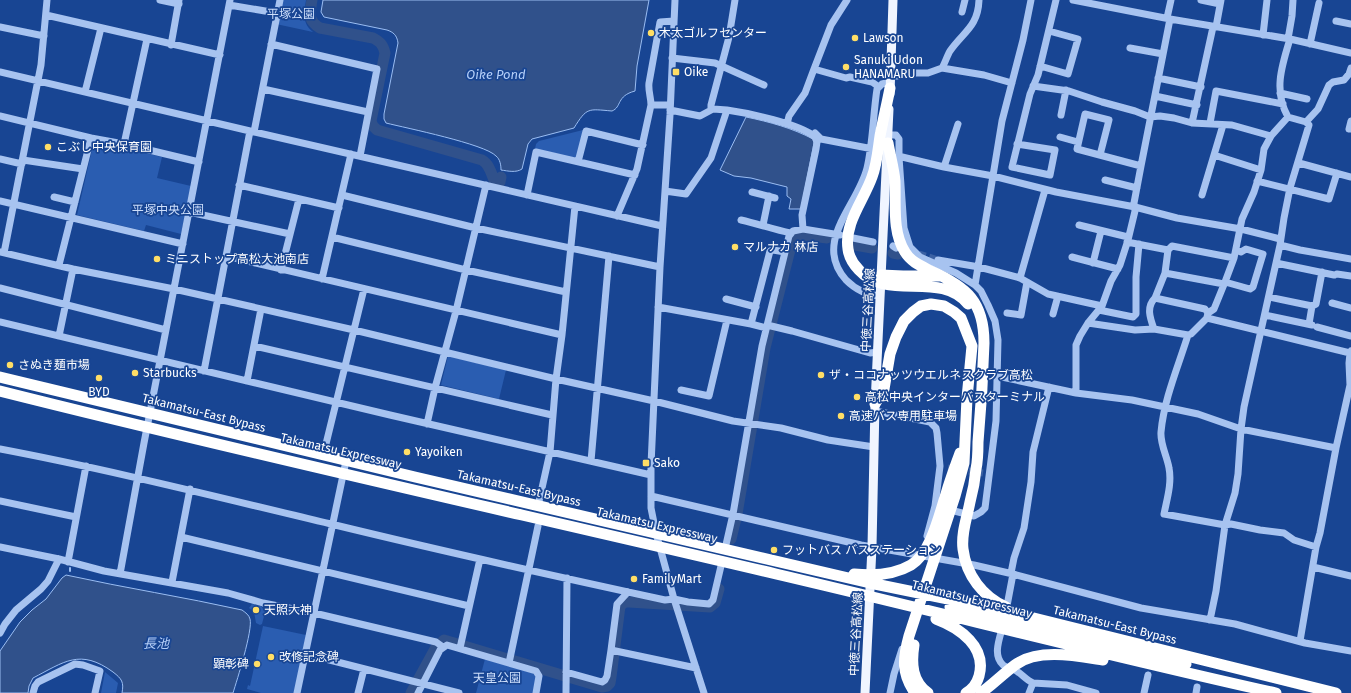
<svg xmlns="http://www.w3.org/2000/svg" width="1351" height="693" font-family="'Fira Sans','Noto Sans JP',sans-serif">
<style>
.green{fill:#2a5db1}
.water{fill:#30518b;stroke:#9abdf2}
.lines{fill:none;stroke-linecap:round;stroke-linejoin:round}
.stream{stroke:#9abdf2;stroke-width:2}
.river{stroke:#30518b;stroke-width:11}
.minor-tunnel{stroke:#3b61a3;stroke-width:7;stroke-dasharray:7 3.5;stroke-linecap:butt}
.minor{stroke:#a7c3f0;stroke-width:7}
.major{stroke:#f0f5ff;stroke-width:9}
.highway{stroke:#fff;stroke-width:11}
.poi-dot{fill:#ffde66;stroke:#184593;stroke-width:1.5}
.labels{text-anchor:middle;stroke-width:3.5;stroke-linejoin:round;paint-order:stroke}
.park-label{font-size:12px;fill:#cedffb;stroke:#184593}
.poi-label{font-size:12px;fill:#fff;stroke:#184593;text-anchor:start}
.street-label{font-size:12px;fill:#fff;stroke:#184593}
.water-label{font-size:13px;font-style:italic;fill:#b4cef7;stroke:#184593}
</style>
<rect width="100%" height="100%" fill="#184593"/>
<path class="green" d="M281 0H306C304 13 302 24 313 32L276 24Z
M583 130 577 156 575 158 535 149 536 144 539 141Z
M94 141 162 157 157 178 191 186 181 234 146 225 144 231 77 215Z
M448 356 506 370 499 399 441 385Z
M252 604 261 606 265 612 262 624 260 625 256 623 254 612 249 608Z
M263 626 306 635 294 693H261L247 689 248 685 250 686Z
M485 659 535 674 536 678 533 693H476Z
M105 672 118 683 116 693H101Z"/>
<path class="water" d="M323 0H649L637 66 635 91C616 96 622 107 612 111 588 109 587 107 574 128L532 139 528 144 522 169C516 173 508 171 501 170 501 165 500 159 496 156 485 144 406 128 386 123L384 119V114L398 43C397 35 393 32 387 30L324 17 321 12Z
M746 117C770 122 792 128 813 139L814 143 801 209H789L791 199 787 196V187L751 178 734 176 720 170Z
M66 575C125 588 184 597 242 610 246 613 249 615 250 619 253 630 237 680 233 693H122C124 682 122 679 113 672 80 648 64 662 33 678L29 686 28 693H0V651L20 622 32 610 46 599 62 578Z"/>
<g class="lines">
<path class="stream" d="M70 571V568"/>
<path class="river" d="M312 0C310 13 307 20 320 28L373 38C380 42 383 44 385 53L371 121 373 126 377 130 482 160C489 164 491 172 494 180L500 182 501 177
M855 245 872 248
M893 253 898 254
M731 539 737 514 765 348 793 238 796 234 827 238
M411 693 435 649 444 640 602 687 607 686 610 683 611 677 620 606 625 602H629L710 607 715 603 719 589"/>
<path class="minor-tunnel" d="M919 254 938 260
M948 468 983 473"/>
<path class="minor" d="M160 0 179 4
M675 0 670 115 660 267 651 465V508L656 533 674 599 704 693
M1073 0 1170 19 1290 39 1351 53
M1201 0 1220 4
M229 5 277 13
M962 12 965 0
M46 15 220 55
M1167 18 1171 0
M1336 21 1351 24
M0 27 44 36
M1216 27 1221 0
M1263 35 1267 0
M1288 39 1292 16 1293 0
M271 44 377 69 360 156
M1310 44 1319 3
M171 45 179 0
M1130 48 1163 54
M672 58 715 63 764 85
M1040 66 1068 74 1078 39 1049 31
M942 68 984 75 1012 83
M814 69 831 25 847 0
M0 72 250 131 662 226
M890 76H898L902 73H928L942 68C945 63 947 56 950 51 963 32 978 27 979 0
M1158 78 1201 87
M1033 86 1069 91 1102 102 1135 111 1150 117 1160 116 1174 118 1192 123 1232 125 1271 136 1288 117
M263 89 368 112
M85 92 101 28
M1280 93 1307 99
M1155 96 1197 105
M651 105H670
M713 109 711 108V105L729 37 735 0
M727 110C748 113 800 124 815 137L817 142 816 149 802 215 803 229
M1061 115 1066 90
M0 116 91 138 124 144 199 162
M1351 121 1349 129H1351
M1306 122 1318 109 1329 85 1333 82 1344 80 1349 74 1351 68
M1192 123 1213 27
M1210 123 1216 91 1283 104
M787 124 789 116 805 93 814 69 846 78 850 77 872 82 879 87
M254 132 280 0
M815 133 821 139 873 149
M888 135H896L899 139V157L904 228 910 247 920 257 956 273 975 285 981 291 988 305 995 321 998 340 996 421 985 508 981 512 974 516 935 506 927 536
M1060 137 1078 142
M124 144 147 39
M1017 144 1055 150 1050 175 1012 167 1030 94 1038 75 1056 0
M1100 155 1109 120 1085 114 1077 149 1141 166
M1214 155 1261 170
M898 156 944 167 993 176 1056 192 1135 207 1177 218 1241 229 1280 239
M0 159 22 164
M23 160 83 169
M578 162 586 131 643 145
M1299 163 1351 177
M944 167 958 124
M1105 180 1137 188
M1257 181 1329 199 1337 173
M239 185 339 208
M665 191 686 194 711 158 727 110 713 109 700 116 670 110
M752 192 775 198
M342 195 476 228 660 267
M527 195 536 152 635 175
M1202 195 1223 125
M54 197 75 202
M0 201 183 244
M189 212 290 234
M617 216 637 169 651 105C651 97 648 91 649 83L660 22 674 21
M741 220C758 224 773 229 790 233
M763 225 769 196
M1079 225 1128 237
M332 237 466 270 566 292
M853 238 873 242
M1127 242 1168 250 1172 246 1234 258 1242 219 1254 192 1261 170 1264 149 1271 136
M1280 245 1300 250 1351 259
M893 246 896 248
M0 252 73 269 174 289 354 330 556 379 654 401 733 421 781 428 828 440 874 447
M4 253 41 65 47 0
M226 256 562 335
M1072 257 1118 269
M1234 258 1225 282 1250 289 1253 287 1263 254 1246 249 1241 252 1236 250
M938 260 979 267 1020 278 1048 294 1102 306
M1093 263 1101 231
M1276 263 1334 275
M59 265 91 138
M281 270 299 199
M1165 273 1224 284
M1337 274 1351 276
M1020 278 1045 190
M322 279 351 154
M975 285 1002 121 1023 40 1031 0
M0 288 166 330
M880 296C866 295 856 290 846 280 812 242 858 205 867 168 873 142 873 115 877 89L882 84 890 82
M1269 297 1312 306
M1155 298 1165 273 1168 250
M726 299 756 307
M1332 303 1351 308
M658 307 751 324 766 328
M1099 310 1133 317 1136 314V277L1139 244
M1007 313 1021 315 1027 282
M1053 314 1058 296
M1265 315 1312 325
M1207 317 1208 313 1214 309 1225 282
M0 322 390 415 651 475
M1088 323 1135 330 1154 329 1188 335 1191 334 1207 318 1350 353 1351 351
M751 324 770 251 773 250 785 252
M1309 324 1312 306 1316 304 1322 272
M767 325 792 331 870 353 878 352
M1317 327 1351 336
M1154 329C1150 318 1146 307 1155 298L1205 309 1208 313
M1188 335C1178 367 1164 399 1161 432 1160 444 1167 456 1169 468 1172 483 1167 499 1164 514L1225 525 1231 524 1260 530 1284 533 1294 540 1316 547
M59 336 73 269
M254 346 552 415
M204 371 250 131
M997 376 1076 393 1132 400 1198 414 1241 429 1336 448
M247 381 261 309
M681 390 709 396 727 320
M1076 393V345L1080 336 1088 323 1102 306 1111 281 1120 265 1128 240 1135 211 1134 203 1141 166 1170 19
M875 411 930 422 936 428 937 433 940 466 935 506
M427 424 435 388 456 311 486 185
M0 449C111 470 221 498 331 524 442 551 554 576 665 600L674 599 688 602 709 604 713 600 721 566
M323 456 364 289
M591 461 609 256
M651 496 861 545 974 565 1013 574 1141 608 1235 624 1305 643 1351 651
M0 501 76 517
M538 506 550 452 556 379 562 335 575 206
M181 537 469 606
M0 547 59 559 104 571 228 593 263 603 314 613 436 642 443 647
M725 549 733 514 762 346 789 236 793 231 803 229 840 235
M68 562 86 466
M1313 567 1351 576
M1011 573 1014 558 1024 528 1031 482 1033 452 1049 387
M120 574 144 443 230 0
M172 582 190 489
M1006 611 1013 574
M1210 620 1216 591 1225 525 1235 493 1238 474 1241 429 1244 407 1280 245 1284 218 1290 188 1309 125 1306 122 1288 117C1273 91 1282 65 1290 39
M1003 625C1000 638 992 655 1003 665 1007 668 1011 668 1015 670 1022 674 1026 680 1033 683L1029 693
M0 633 5 624 16 610 41 589 48 581 59 559
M1300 641 1316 547 1320 533 1336 448 1350 385 1349 363 1350 353 1351 354
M460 648 480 559
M611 650 617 604 628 592
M306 654 459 693
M509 663 538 526
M566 672 602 682 605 680 607 676 611 650 696 668
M1033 683 1067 685 1096 693
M33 693 35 686 38 682 75 664 83 665 100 671 95 693
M297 693 346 461
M358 693 364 669
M418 693 440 650 447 645 536 671 539 676 536 693
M566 693 567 578
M890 693 894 674 902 649
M1144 693 1148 675
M1196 693 1197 687"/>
<path class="major" d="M890 94 893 0
M865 693 872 547 875 404 889 109"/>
<path class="highway" d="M890 88C887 104 883 120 880 136 878 149 877 164 872 177 864 200 844 223 848 249 849 257 853 264 859 270 888 302 940 270 968 304
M888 143C890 155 894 169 895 181 896 204 892 232 905 252 911 262 921 266 931 271 967 287 984 302 984 343 983 376 981 409 978 442 978 451 978 460 976 469 975 480 973 491 970 502 967 518 961 533 963 549 966 575 983 597 1006 607
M881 275 903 276H939
M0 377 415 477 870 583 997 609 1336 693
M0 391C258 456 517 513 776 574 943 613 1109 656 1276 693
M875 404 884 389 890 354 896 337 904 321 913 312 921 306 931 304 944 306 954 312 961 318 972 346 967 398 964 463 955 496 909 636C903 658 901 673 915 693
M854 574C873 576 894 575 911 565 931 553 939 515 946 494 950 480 955 467 960 453
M950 607 1186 664
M936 619C960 628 987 647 979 676 977 683 973 689 966 693
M914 645C911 664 912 681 928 693
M981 693C993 684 1003 674 1015 665 1038 648 1077 656 1103 660"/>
</g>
<g class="poi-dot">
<circle cx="651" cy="33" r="4"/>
<circle cx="855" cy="38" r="4"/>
<circle cx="846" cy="67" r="4"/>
<rect x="672" y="68" width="8" height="8" rx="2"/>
<circle cx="48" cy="147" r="4"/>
<circle cx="735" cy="247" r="4"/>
<circle cx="157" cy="259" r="4"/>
<circle cx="10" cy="365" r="4"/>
<circle cx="135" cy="373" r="4"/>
<circle cx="821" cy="375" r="4"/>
<circle cx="99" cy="378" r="4"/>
<circle cx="857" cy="397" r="4"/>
<circle cx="841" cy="416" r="4"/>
<circle cx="407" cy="452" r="4"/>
<rect x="642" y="459" width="8" height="8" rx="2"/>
<circle cx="774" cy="550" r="4"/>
<circle cx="634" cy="579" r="4"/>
<circle cx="256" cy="610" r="4"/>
<circle cx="271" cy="657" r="4"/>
<circle cx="257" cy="664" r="4"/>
</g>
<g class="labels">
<g class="park-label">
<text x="291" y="18">平塚公園</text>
<text x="168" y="214">平塚中央公園</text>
<text x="497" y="682">天皇公園</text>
</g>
<g class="poi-label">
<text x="659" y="37">木太ゴルフセンター</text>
<text x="863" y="42">Lawson</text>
<text x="854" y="64">Sanuki Udon<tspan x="854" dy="14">HANAMARU</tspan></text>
<text x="684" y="76">Oike</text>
<text x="56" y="151">こぶし中央保育園</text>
<text x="743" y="251">マルナカ 林店</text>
<text x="165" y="263">ミニストップ高松大池南店</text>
<text x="18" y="369">さぬき麺市場</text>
<text x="143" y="377">Starbucks</text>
<text x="829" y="379">ザ・ココナッツウエルネスクラブ高松</text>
<text x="99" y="396" text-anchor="middle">BYD</text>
<text x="865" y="401">高松中央インターバスターミナル</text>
<text x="849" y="420">高速バス専用駐車場</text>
<text x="415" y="456">Yayoiken</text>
<text x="654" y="467">Sako</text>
<text x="782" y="554">フットバス バスステーション</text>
<text x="642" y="583">FamilyMart</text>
<text x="264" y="614">天照大神</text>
<text x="279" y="661">改修記念碑</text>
<text x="249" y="668" text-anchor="end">顕彰碑</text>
</g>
<g class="street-label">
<text transform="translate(868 310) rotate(-87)" y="4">中徳三谷高松線</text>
<text transform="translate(204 413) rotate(14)" y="4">Takamatsu-East Bypass</text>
<text transform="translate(341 451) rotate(13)" y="4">Takamatsu Expressway</text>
<text transform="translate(519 488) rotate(13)" y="4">Takamatsu-East Bypass</text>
<text transform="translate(657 525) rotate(13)" y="4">Takamatsu Expressway</text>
<text transform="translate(972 599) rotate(14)" y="4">Takamatsu Expressway</text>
<text transform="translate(1115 625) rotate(14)" y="4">Takamatsu-East Bypass</text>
<text transform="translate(856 634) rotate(-87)" y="4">中徳三谷高松線</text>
</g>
<g class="water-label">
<text x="496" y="79">Oike Pond</text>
<text x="156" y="648">長池</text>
</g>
</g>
</svg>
